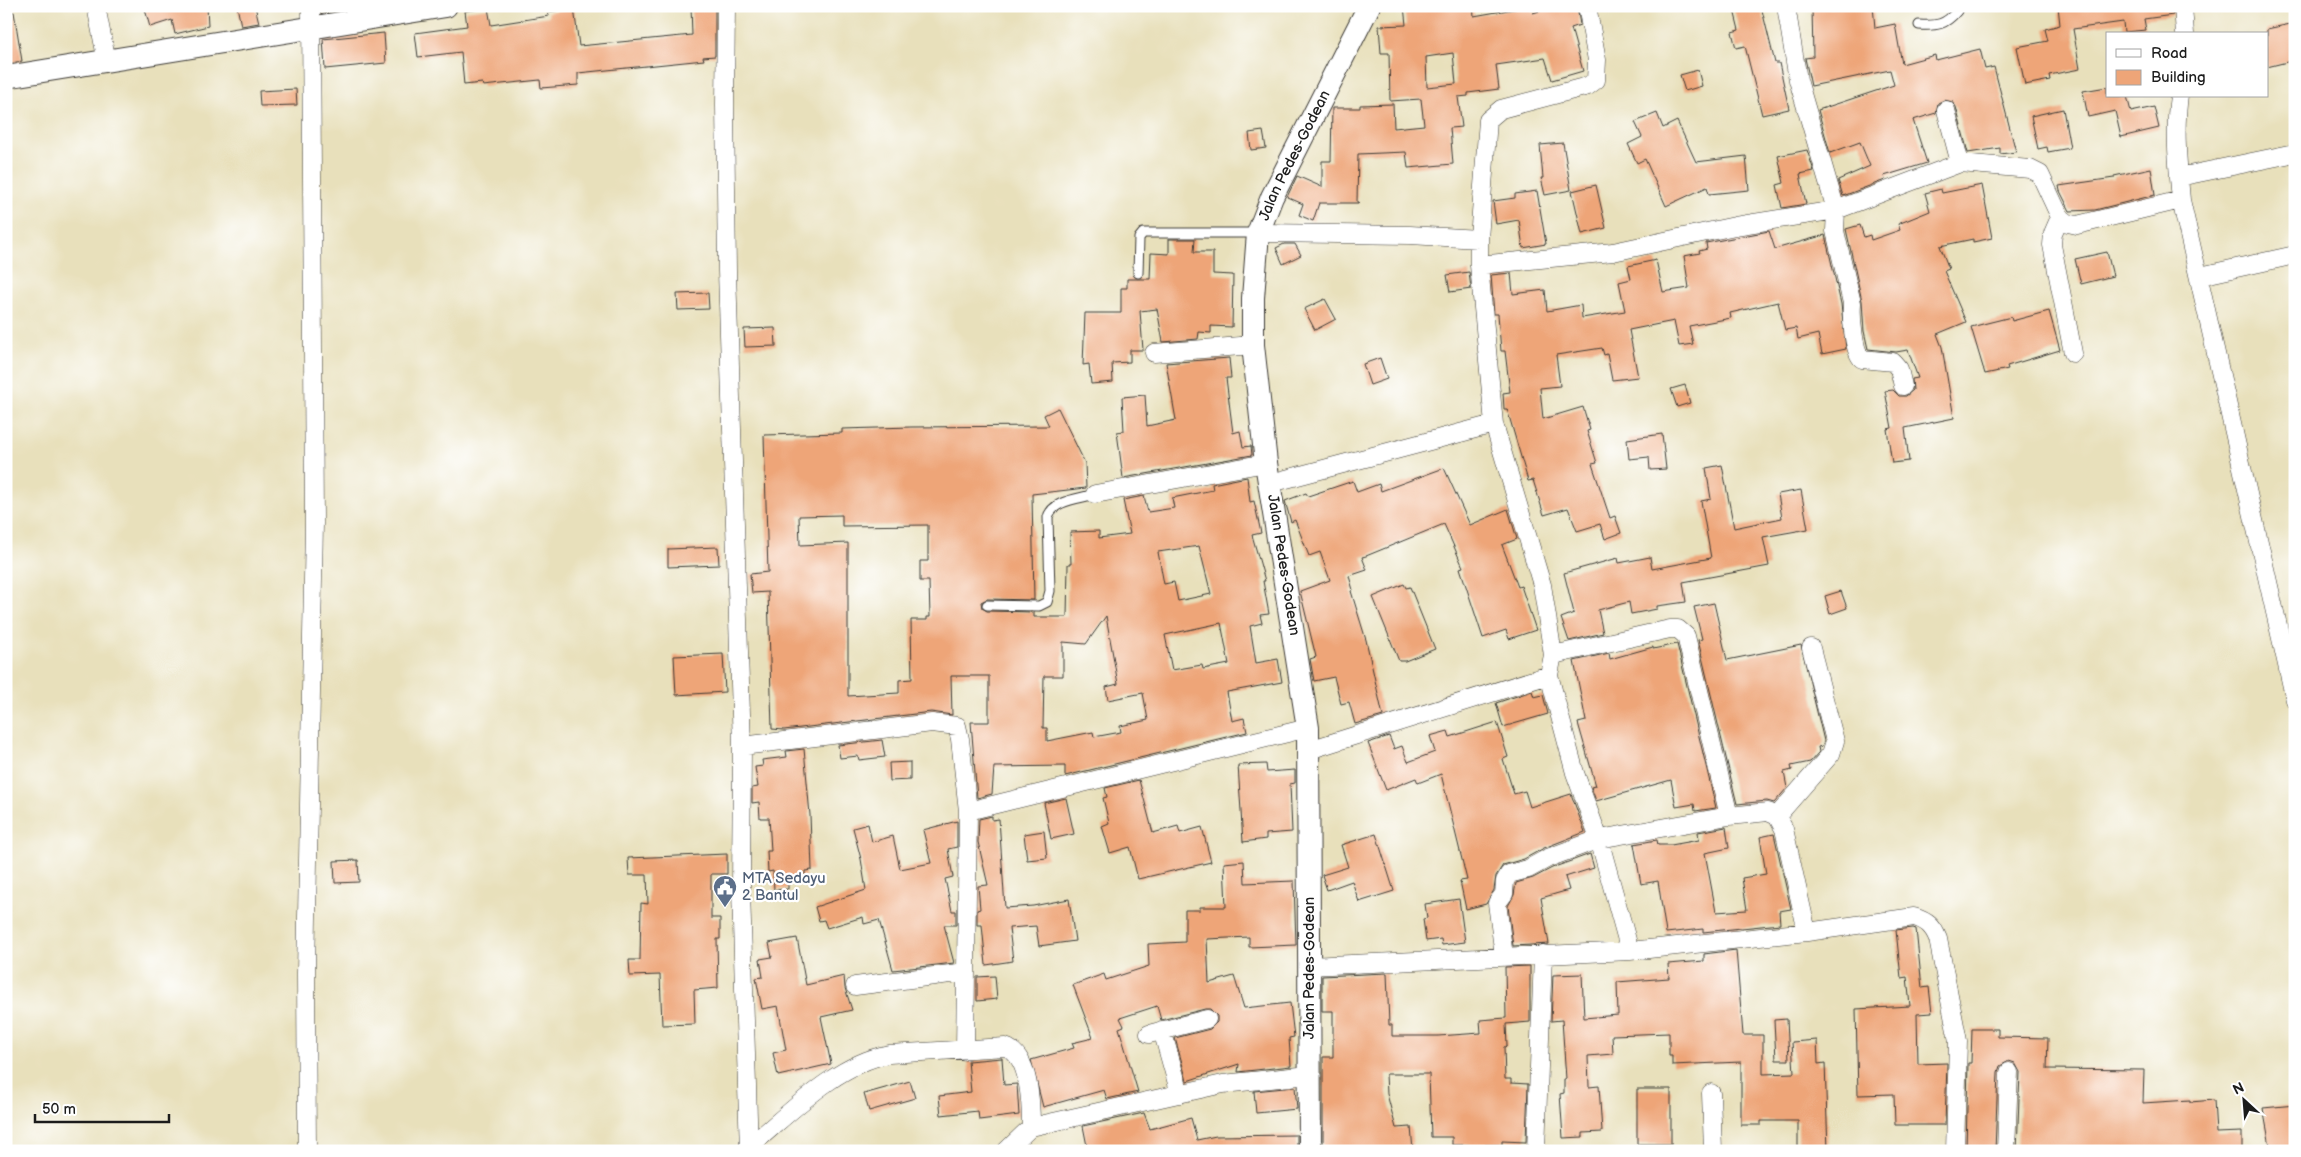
<svg xmlns="http://www.w3.org/2000/svg" width="2301" height="1157" font-family="'Balsamiq Sans',sans-serif">
<style>
.building{fill:#eea578;fill-rule:evenodd}
.lines{fill:none;stroke-linecap:round;stroke-linejoin:round}
.service-casing{stroke:#3b3934;stroke-width:11}
.minor-casing{stroke:#3b3934;stroke-width:19}
.tertiary-casing{stroke:#3b3934;stroke-width:24}
.service{stroke:#fff;stroke-width:9}
.minor{stroke:#fff;stroke-width:18}
.tertiary{stroke:#fff;stroke-width:22}
.labels{text-anchor:middle;stroke-width:4.5;stroke-linejoin:round;paint-order:stroke}
.street-label{font-size:15px;fill:#1c1c1c;stroke:#fff}
.service-label{font-size:15px;fill:#4e5e75;stroke:#fff;text-anchor:start}
</style>
<rect width="100%" height="100%" fill="#fff"/>
<filter id="ink" filterUnits="userSpaceOnUse"><feTurbulence type="fractalNoise" baseFrequency=".02" numOctaves="2"/><feDisplacementMap in="SourceGraphic" scale="10" xChannelSelector="R" yChannelSelector="G"/><feConvolveMatrix kernelMatrix="1 2 1 2 8 2 1 2 1" color-interpolation-filters="sRGB"/></filter>
<filter id="wash" filterUnits="userSpaceOnUse"><feTurbulence type="fractalNoise" baseFrequency=".0096" numOctaves="4" result="noise"/><feDisplacementMap in="SourceGraphic" scale="20" xChannelSelector="R" yChannelSelector="G"/><feGaussianBlur stdDeviation="1.12" result="paint"/><feColorMatrix in="noise" values="0 0 0 0 0 0 0 0 0 0 0 0 0 0 0 0 0 1.4 0 .05"/><feComposite in="paint" operator="in"/></filter>
<g filter="url(#wash)">
<rect width="100%" height="100%" fill="#e8e0bb"/>
<g id="blocks">
<path class="building" d="M144 6H163L164 9 207 6 208 26 175 34 172 20 150 27Z
M237 6H255L259 23 241 26Z
M691 6H715V56L703 57 704 60 578 73V85L541 88 540 80 483 86 482 83 464 85 461 52 418 57 415 33 467 26 465 11 488 8 491 25 549 16 548 12 574 8 579 46 692 35Z
M1404 6H1473L1474 16 1531 6 1533 13 1556 6H1577L1580 25 1571 28 1583 71 1552 80 1545 58 1496 65 1499 89 1468 93V96L1458 97 1462 127 1450 128 1453 164 1408 168 1406 152 1358 154 1357 202 1359 203H1319L1313 221 1299 215 1303 204 1287 197 1297 176 1322 187V161H1331L1332 108H1360V105L1393 104 1394 128 1424 125 1421 99 1390 101 1389 53H1381L1379 26 1406 25ZM1453 53 1456 84 1427 87 1426 57Z
M1733 6H1761L1775 63H1779L1789 109 1762 115 1745 46 1736 48 1732 32 1739 30Z
M1832 6H1873L1875 28 1895 24 1902 64 1935 55 1936 60 1980 49 1985 69 1994 67 2016 152 2000 154V148L1968 153 1956 107 1953 102 1944 100 1938 103 1936 113 1913 120 1927 163 1884 176 1885 180 1843 196 1838 180 1870 166 1860 142 1830 153 1818 110 1894 85 1890 70 1811 86 1805 58 1813 57 1812 8H1832Z
M2058 6H2172L2173 15 2144 19 2146 30 2124 32 2123 22 2073 29 2080 69 2049 75 2050 80 2025 85 2017 47 2048 41 2045 29 2060 25Z
M6 12H14L22 61 6 64Z
M2295 23V60L2267 67V29Z
M384 33 386 63 325 69 323 39Z
M1698 70 1702 86 1685 91 1680 75Z
M2107 87V96H2127L2131 112 2154 107 2159 128 2121 137 2115 111 2088 117 2083 91Z
M296 89 297 105 260 106 259 91Z
M2063 109 2070 148 2048 152 2047 147 2038 149 2031 116Z
M1657 113 1663 128 1677 121 1696 162 1746 156 1749 190 1709 194 1707 187 1666 206 1645 159 1637 163 1628 144 1642 137 1635 122Z
M1263 131 1266 148 1251 150 1249 133Z
M1563 143 1571 190 1545 195 1541 178H1543L1540 145Z
M1807 150 1814 171 1800 174 1806 204 1782 208 1777 185 1784 183 1778 156Z
M2151 168 2155 195 2095 210 2070 211 2060 191 2059 186 2114 178V176Z
M1596 185 1606 228 1582 234 1572 191Z
M1982 185 1992 238 1973 242V239L1940 246 1949 269 1944 271 1966 322 1937 334 1942 347 1954 418 1905 428 1909 461 1892 463 1887 429 1892 428 1885 391 1893 390 1899 396H1906L1913 390 1912 379 1918 378 1908 350 1896 352 1868 349 1864 331 1862 301 1846 229 1860 225 1864 237 1870 235 1871 240 1900 230 1898 224 1930 211 1925 193 1941 189 1942 193Z
M1537 191 1546 244 1523 248 1519 220 1496 224 1493 201 1515 198V194Z
M1769 231 1775 249 1825 235 1841 304 1846 349 1822 354 1818 334 1798 339 1796 328 1785 330 1778 302 1730 313 1731 318 1689 326 1693 344 1679 346 1674 321 1629 330 1638 377 1612 380 1607 354 1604 355 1602 348 1556 355 1560 386 1540 388 1543 419 1583 407 1590 430 1587 431 1597 463 1592 464 1610 518 1615 516 1621 533 1605 539 1600 524 1577 531 1568 508 1544 515 1533 480 1528 481 1507 409H1504L1503 393 1510 392 1505 351H1501L1498 314H1494L1491 275 1511 273 1513 294 1545 290 1547 311 1581 305 1582 318 1625 311 1619 282 1631 279 1628 266 1656 260 1663 292 1689 288 1684 256 1700 253 1699 251 1707 249 1706 243Z
M1169 239H1195L1194 252H1213V274L1233 275 1232 327 1211 326V333L1199 332 1198 339 1163 342 1157 309 1140 311 1143 350H1130V362L1112 363 1113 382 1091 384 1089 364 1083 365 1085 313H1121V288H1127V279H1150L1151 253 1169 254Z
M1284 244H1295L1301 255 1283 264 1276 248Z
M2107 252 2113 276 2081 284 2075 259Z
M1469 272 1471 289 1450 292 1447 275Z
M708 293 709 309 678 310 677 294Z
M1325 299 1336 319 1315 330 1304 309Z
M2049 311 2060 350 2007 366 2008 369 1985 374 1971 327 2011 317 2012 321Z
M775 328 776 346 745 347 744 329Z
M1229 358 1231 378H1226L1233 433 1240 431 1243 447 1251 446 1252 455 1123 478 1117 432 1124 431 1122 397 1145 395 1147 426 1176 420 1166 363Z
M1380 358 1387 379 1370 385 1363 364Z
M1685 385 1690 403 1677 407 1671 389Z
M1058 408 1085 463 1086 488 1032 494 1034 600 987 599 981 602 982 608 987 611 1034 612V617H1067L1068 564H1071L1070 532 1099 531V538L1130 534 1123 500 1144 496 1148 512 1174 508 1172 498 1213 490 1212 484 1247 477 1250 502 1254 501 1261 533 1252 535 1265 581H1263L1269 614 1260 615 1262 623 1250 626 1256 663 1278 659 1282 682 1227 692 1232 721 1244 718 1247 732 1065 776V766L994 767 992 794 977 798 971 722H989V676H951L952 715 931 712 784 730 772 729 768 592 752 593 750 574 768 572 764 435 842 433V429L911 427 1049 426 1044 415ZM842 515V526L928 525V561H920V581H929L930 617H927V620H911L912 679 899 680V693L848 696V543L800 545 799 516ZM1199 546 1211 594 1178 601 1174 582 1164 584 1158 552ZM1106 616 1118 684 1106 687 1108 700 1143 693 1148 720 1120 726 1121 732 1094 737 1093 732 1047 741V728H1043L1044 676H1063V642L1086 644ZM1221 623 1229 664 1203 669 1202 665 1172 670 1165 635Z
M1662 434 1666 469 1650 470 1649 457 1629 459 1627 439Z
M1722 465 1734 528 1782 518 1778 494 1801 490 1808 529 1763 537 1769 566 1683 582 1686 602 1657 606V609L1631 614 1629 602 1598 610 1603 633 1569 641 1561 618 1574 613 1564 573 1618 558 1619 563 1650 557 1652 569 1711 558 1701 501 1711 499 1706 468Z
M1444 468 1470 525 1508 509 1517 539 1502 545 1518 587 1521 586 1536 630 1509 639 1506 630 1483 638 1460 568 1463 567 1444 524 1366 556 1362 557 1367 570 1349 576 1353 590 1351 591 1366 640 1383 716 1355 724 1349 702 1341 704 1334 677 1314 681 1310 659 1316 657 1300 591 1330 580 1320 552 1309 556 1295 520 1291 522 1285 501 1306 493 1308 496 1353 481 1357 492 1379 484 1381 491Z
M718 547 719 565 668 567V549Z
M1404 584 1406 588 1410 587 1435 649 1405 661H1399L1373 597Z
M1841 591 1847 608 1830 614 1825 596Z
M1714 603 1727 660 1801 645 1824 741 1822 746 1818 747 1819 752 1810 762 1791 766 1792 770 1784 772 1787 788 1774 803 1767 801 1737 804 1698 640 1702 639 1694 607Z
M1677 644 1716 808 1695 811 1694 804 1676 807 1671 780 1596 801 1591 787 1596 786 1578 723 1586 721 1574 661 1609 653 1610 659 1653 647V649Z
M723 654 725 692 676 695 674 656Z
M1532 691 1534 697 1543 695 1548 714 1503 727 1496 703Z
M1497 722 1508 757 1503 759 1514 794 1525 791 1530 807 1571 794 1585 832 1544 848 1524 859 1503 865 1496 876 1494 890 1486 904 1466 909 1460 881 1467 880 1441 774 1418 783 1416 778 1386 790 1368 743 1389 736 1394 749 1402 746 1408 762 1435 752 1430 736 1448 731 1450 737Z
M882 740 885 757 859 760 858 756 840 758 838 745Z
M804 749 810 815 812 870 805 871V878L788 879V889L774 890 773 871 768 872 767 851H771L769 818H760L759 802 752 803V788L758 787 755 767 763 766 762 760 787 757 786 751Z
M910 762V780L890 781 889 763Z
M1266 764 1267 772 1295 770V783L1290 784 1292 832 1266 834V839L1243 842 1238 765Z
M1139 780 1153 833 1178 826 1180 833 1202 827 1211 862 1138 879 1130 847 1110 853 1102 826 1109 823 1103 798 1107 797 1105 788Z
M1066 798 1074 834 1051 839 1044 803Z
M992 816V820L999 819 1005 908 1033 906 1069 899 1075 941 1039 946 1036 926 1009 928 1013 961 986 965 982 925H977V910L980 909 978 886 988 885 978 842 979 819Z
M957 821V847L948 849 953 877 945 879 952 911H956V925H944L954 963 893 970 879 920 864 924 863 917 827 928 824 920 819 921 815 907 866 890 861 859 853 828 868 824 872 842 893 836 900 869 931 863 923 830Z
M1726 827 1729 848 1705 853 1716 912 1747 910 1742 878 1766 874 1760 837 1774 834 1791 909 1779 911 1780 924 1703 932V929L1666 933 1658 881 1641 884 1634 844 1657 840 1658 845H1671L1699 840 1698 832Z
M1044 831 1047 858 1027 860 1024 834Z
M1376 834 1394 891 1359 902 1352 881 1327 890 1322 875 1348 867 1341 845Z
M727 854V874H711V918H720V939H717L718 988 694 990 695 1024 662 1025 660 975 630 976 629 960H640L641 903 648 904 647 875H629L628 858Z
M1590 854 1594 868 1565 877 1569 890 1541 898 1549 944 1513 946 1508 906 1514 895 1516 883 1533 878 1552 868Z
M358 860 359 882 335 883 334 861Z
M1244 861 1245 883 1294 881 1296 945 1249 947V937L1207 939 1209 983 1234 976 1244 1008 1290 1003 1294 1037 1289 1038 1291 1066 1238 1072 1239 1064 1187 1081 1175 1038 1210 1029 1217 1022V1016L1210 1009H1205L1161 1020 1157 1006 1120 1018 1124 1026 1119 1028 1138 1092 1107 1099 1104 1090 1043 1107 1031 1060 1074 1048 1072 1043 1093 1038 1073 985 1104 974 1106 980 1149 966 1148 944 1185 942V910H1200V907H1226L1224 863Z
M1459 899 1465 942 1442 945 1441 939 1426 941 1423 919 1427 918 1425 904Z
M1913 928 1916 929 1922 988 1929 987 1932 1013 1917 1014 1918 1064 1947 1063 1945 1125H1895L1894 1094 1858 1095 1856 1009 1910 1006 1907 977 1901 978 1896 930Z
M797 938 806 985 844 976 845 988 852 1010 821 1017 831 1064 778 1076 773 1053 786 1050 778 1006 762 1009 756 978 763 977 760 959 772 957 769 943Z
M1736 950 1743 1035H1763V1074L1794 1073 1792 1042 1817 1040 1818 1064 1825 1063 1828 1151H1798V1121H1761V1125H1741V1062L1672 1065V1056H1669V1033L1612 1035 1613 1054 1588 1056 1589 1087 1599 1086 1602 1132 1583 1133V1137L1563 1138 1560 1094 1564 1093V1079H1566L1562 1020 1551 1021 1553 975 1582 974 1584 1018 1618 1015 1617 982 1669 978 1668 964 1704 961V954Z
M1530 966V1022L1506 1024 1507 1046 1504 1047 1505 1079H1511V1083L1528 1084 1526 1142 1502 1141V1145H1485V1151H1469V1145H1452V1137H1431L1429 1074H1386L1387 1094 1396 1128 1411 1127 1413 1151H1323V1057H1333V1011H1322V976L1387 973 1389 1025H1392V1036H1438L1481 1033 1480 1020 1506 1018 1505 967Z
M995 976 997 999 977 1001V977Z
M1787 1019 1789 1060H1776L1774 1020Z
M1972 1029H1998V1037L2048 1038 2047 1069 2144 1070 2143 1103 2190 1100V1102L2214 1100 2216 1133 2242 1132V1151H2017L2020 1072 2015 1063 2009 1061 2000 1066 1998 1072 1995 1151H1966L1968 1063H1971Z
M1002 1058 1004 1085 1017 1084 1019 1115 979 1120 978 1111 941 1115 939 1096 971 1092 968 1061Z
M910 1081 915 1098 869 1111 864 1094Z
M1295 1087 1297 1109 1256 1113 1254 1091Z
M1637 1089H1671V1144H1637Z
M2295 1105V1151H2271L2263 1108Z
M1144 1113 1150 1129 1191 1118 1197 1140 1216 1136 1297 1135V1151H1088L1083 1126Z"/>
</g>
</g>
<g filter="url(#ink)">
<use href="#blocks" fill-opacity="0" stroke="#3b3934" stroke-width="1"/>
<g class="lines">
<g class="service-casing">
<path id="service" d="M1919 25C1937 26 1945 25 1957 11L1956 6
M1138 273 1139 238 1143 233H1258
M987 605 1039 606 1047 602 1050 591 1048 517C1053 500 1079 499 1095 494"/>
</g>
<g class="minor-casing">
<path id="minor" d="M96 6 107 62
M726 6 725 105 727 271 742 746 741 891 749 1151
M1786 6 1798 80 1836 210 1835 231 1852 303C1851 315 1853 351 1862 359L1893 362 1899 369 1903 386
M2183 6 2185 34
M2179 96C2174 131 2178 165 2181 200L2295 700
M1946 110 1960 163
M2179 177 2295 153
M2060 217 2053 233 2052 245 2073 353
M1258 233 1410 235 1479 239V265L1494 424 1542 585 1553 655 1549 675 1575 773 1599 839 1630 951
M1479 239 1488 120 1501 109 1588 86 1596 80 1597 60 1587 6
M1479 265 1613 252 1735 226 1836 210 1960 163 2030 169 2040 174 2060 217 2068 223 2077 225 2181 200
M2200 276 2295 255
M1154 353 1253 345
M1271 483 1494 424
M1095 494 1266 463
M1553 655 1670 629H1678L1686 636 1729 816
M742 746 932 723 957 726 960 739 968 811 965 1051
M1309 750 1549 675
M968 811 1308 728
M1777 816 1831 754 1835 741 1811 648
M1504 956 1497 903 1504 894 1505 881 1509 874 1528 869 1548 858 1599 839 1729 816 1768 812 1777 816 1784 829 1807 932
M1309 966 1630 951 1807 932 1914 917C1927 921 1933 926 1938 939L1958 1041 1955 1151
M855 986 966 972
M1162 1030 1180 1094
M1149 1034 1207 1019
M1711 1093 1713 1151
M1031 1127 1223 1084 1309 1075
M749 1147C790 1113 836 1064 889 1054L1005 1047C1030 1055 1031 1104 1031 1127L1006 1151
M307 1151 306 974 314 523 311 6
M1536 1151 1543 954
M2006 1151 2009 1072"/>
</g>
<g class="tertiary-casing">
<g id="tertiary">
<path d="M6 77 446 6"/>
<path id="s1" d="M1310 1151 1308 728 1266 463 1253 345V298L1258 233 1272 197 1369 6"/>
</g>
</g>
<use href="#service" class="service"/>
<use href="#minor" class="minor"/>
<use href="#tertiary" class="tertiary"/>
</g>
</g>
<defs>
<g id="civic-pin" transform="scale(1.25)"><path d="M0 17L-7.5 6A9.5 9.5 0 1 1 7.5 6Z" fill="#5c6f8a" stroke="#fff"/><path d="M-.6-6.5H3V-4.5H.6V-3L4-1V1h2V6H-6V1h2V-1L-.6-3ZM-1.2 2.5V6h2.4V2.5Z" fill="#fff"/></g>
</defs>
<g fill-rule="evenodd">
<use href="#civic-pin" x="725" y="887"/>
</g>
<g class="labels">
<g class="street-label">
<text dy="5" stroke="none"><textPath href="#s1" startOffset="1008">Jalan Pedes-Godean</textPath></text>
<text transform="translate(1284 565) rotate(81)" y="5">Jalan Pedes-Godean</text>
<text transform="translate(1309 968) rotate(-90)" y="5">Jalan Pedes-Godean</text>
</g>
<g class="service-label">
<text x="742" y="883">MTA Sedayu<tspan x="742" dy="17">2 Bantul</tspan></text>
</g>
</g>
<rect width="2301" height="1157" fill="none" stroke="#fff" stroke-width="25"/>
<rect x="2106" y="32" width="162" height="65" fill="#ffffff" stroke="#a4a4a4"/>
<rect x="2116" y="49" width="25" height="8" fill="#ffffff" stroke="#a4a4a4"/>
<text x="2151" y="58" font-size="15" fill="#1c1c1c">Road</text>
<rect x="2116" y="70" width="25" height="15" fill="#eea578" stroke="#a4a4a4"/>
<text x="2151" y="82" font-size="15" fill="#1c1c1c">Building</text>
<g transform="translate(2244 1100) rotate(334)" stroke="#ffffff" stroke-width="4" paint-order="stroke">
<path d="M0-4L9 19L0 12L-9 19Z" fill="#1c1c1c"/>
<text y="-8" font-size="14" font-weight="bold" text-anchor="middle" fill="#1c1c1c">N</text>
</g>
<path d="M35 1114v8h134v-8" fill="none" stroke="#1c1c1c" stroke-width="2.5"/>
<text x="42" y="1114" font-size="15" fill="#1c1c1c" stroke="#ffffff" stroke-width="4" paint-order="stroke">50 m</text>
</svg>
